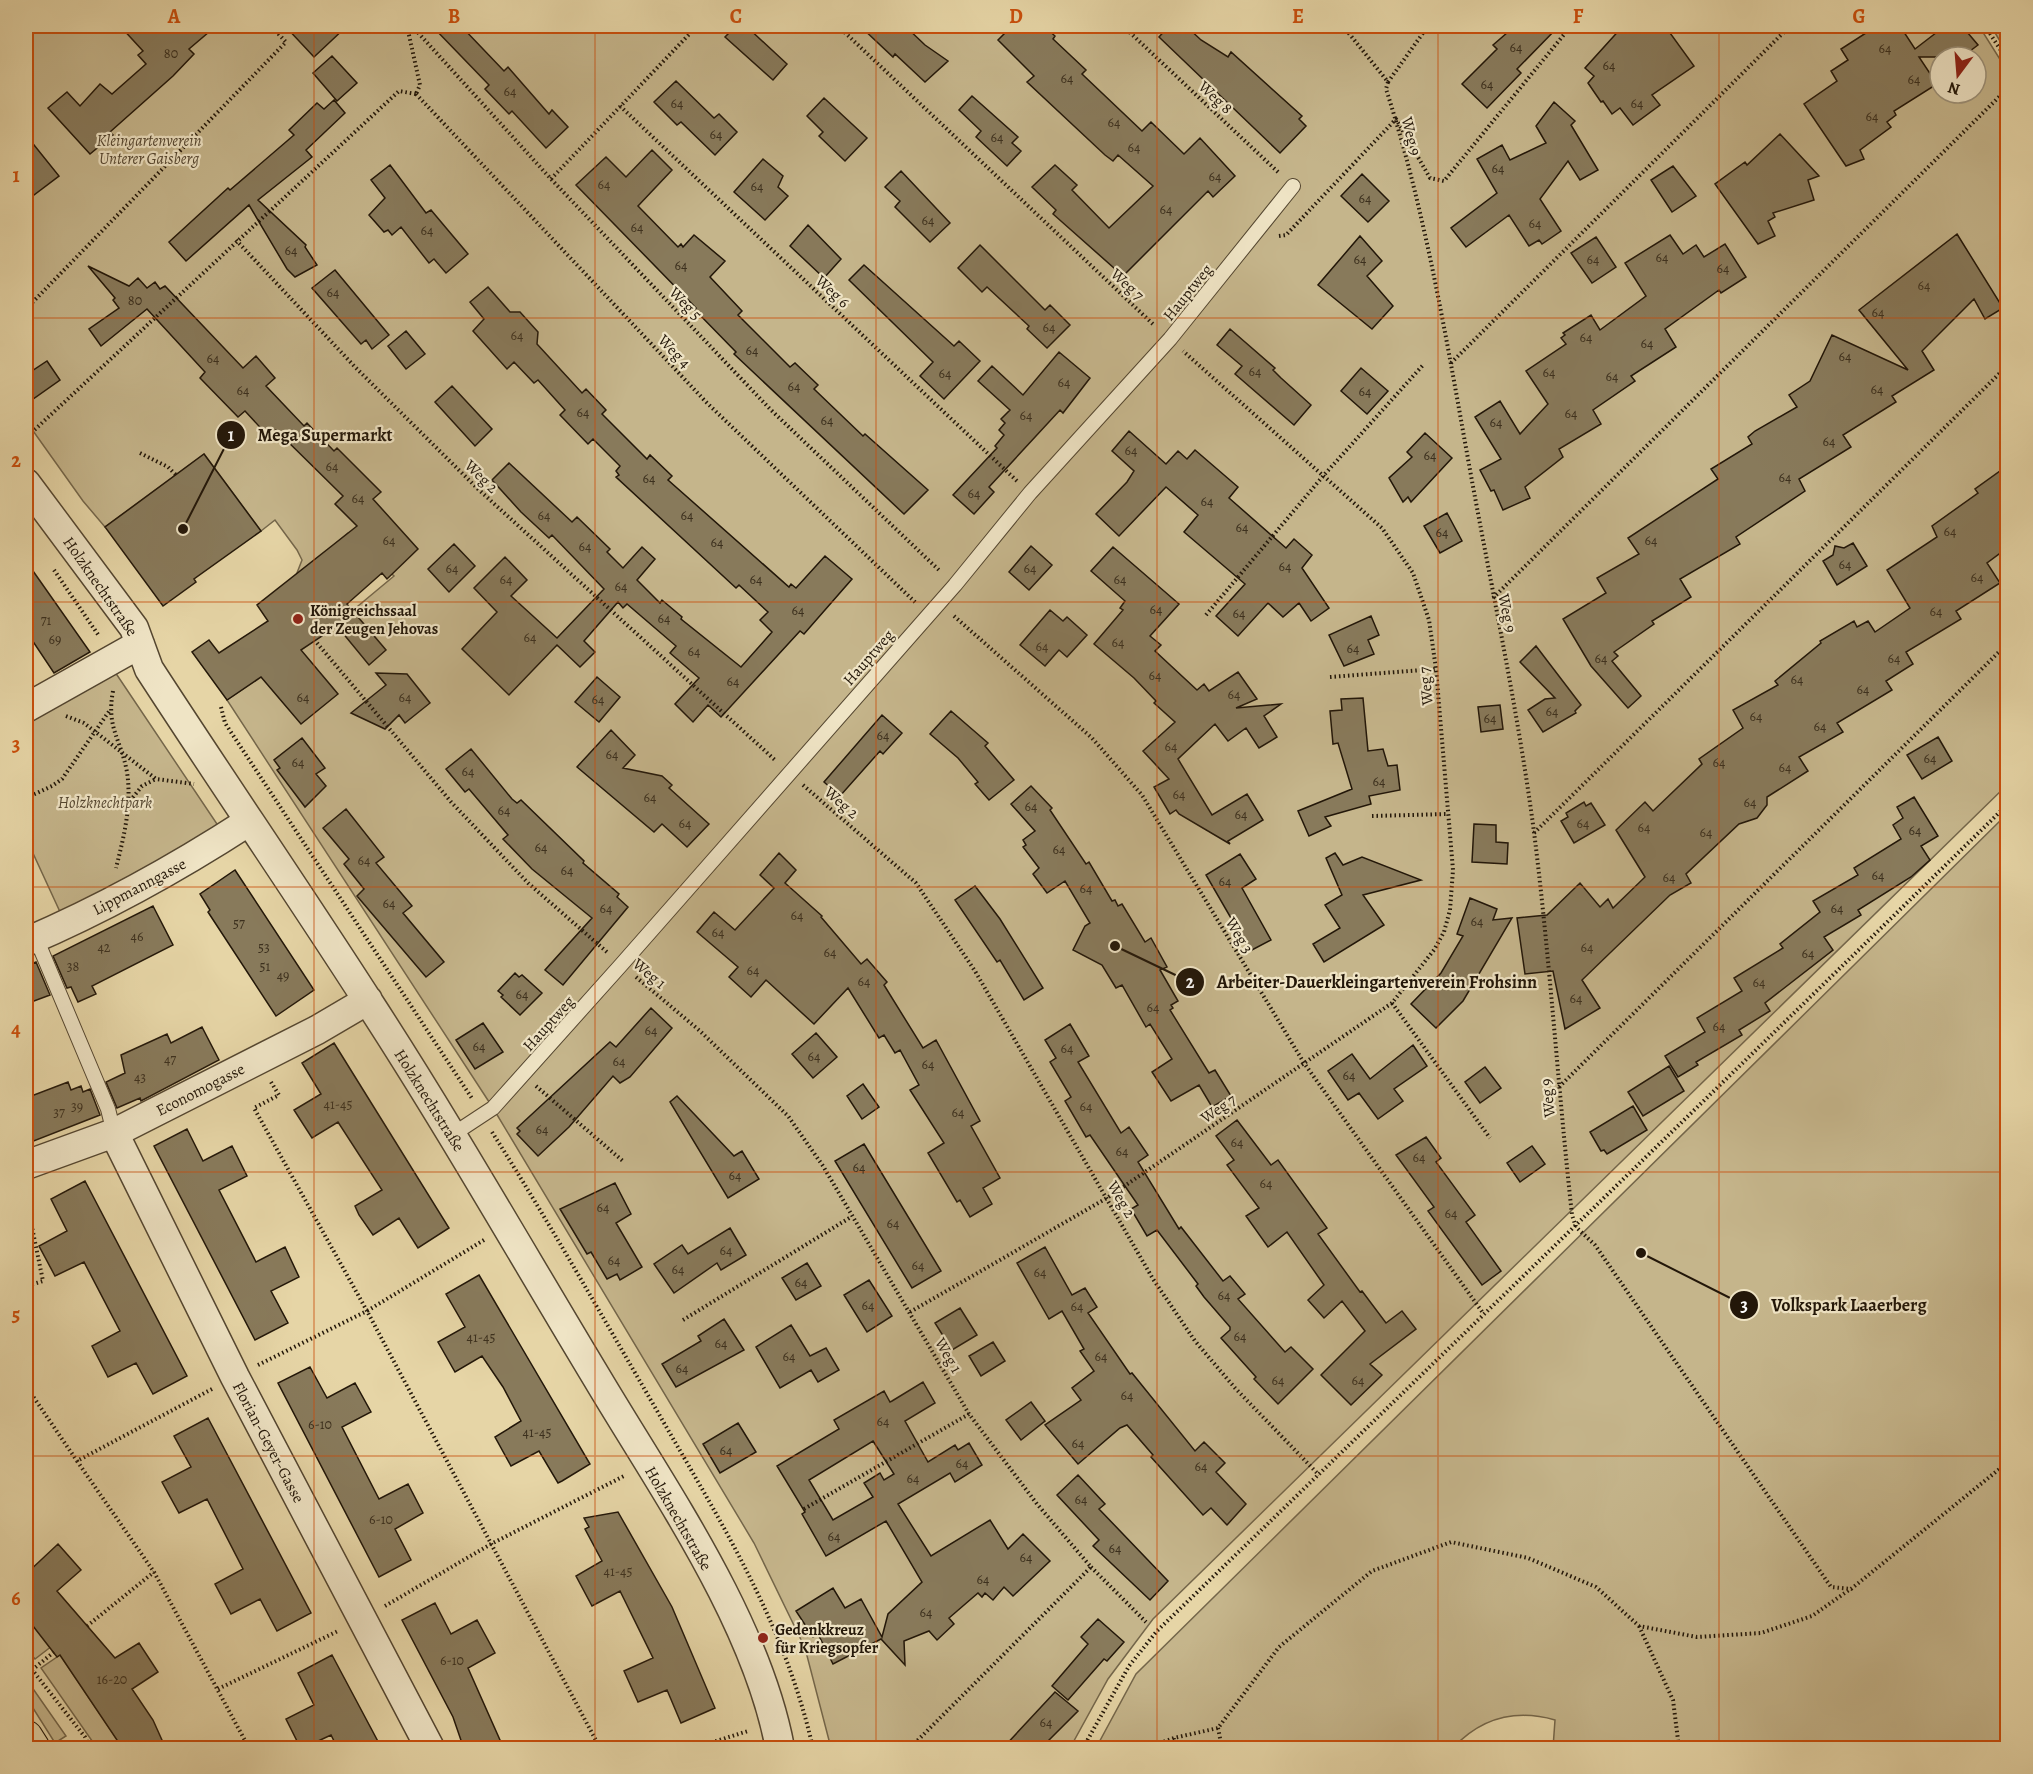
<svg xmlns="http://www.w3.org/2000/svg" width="2033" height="1774" font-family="Alegreya,serif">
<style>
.green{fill:#c5b58b;stroke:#74664a;stroke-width:1.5;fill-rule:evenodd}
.building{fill:#887a5b;stroke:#231709;stroke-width:1.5;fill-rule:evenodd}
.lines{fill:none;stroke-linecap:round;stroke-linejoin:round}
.lane-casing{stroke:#544630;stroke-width:16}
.street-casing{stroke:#544630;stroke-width:31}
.primary-casing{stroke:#231709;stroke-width:35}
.path{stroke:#231709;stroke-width:4;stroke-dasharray:1.5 3;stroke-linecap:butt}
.lane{stroke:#efe4c5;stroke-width:14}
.street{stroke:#efe4c5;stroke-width:28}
.primary{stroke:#e6d5a6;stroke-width:33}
.grid{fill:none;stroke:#ca4f0c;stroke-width:1.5;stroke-opacity:0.55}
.poi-dot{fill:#8f2418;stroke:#efe4c5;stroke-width:2}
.labels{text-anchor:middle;stroke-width:4.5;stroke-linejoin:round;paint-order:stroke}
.number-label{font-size:14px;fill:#3c301e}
.street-label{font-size:16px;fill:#231709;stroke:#efe4c5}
.park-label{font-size:16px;font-style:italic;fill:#544630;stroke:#efe4c5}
.poi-label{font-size:16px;font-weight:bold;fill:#231709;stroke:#efe4c5;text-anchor:start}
.leader{fill:none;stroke:#231709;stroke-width:2}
.callout-dot{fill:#231709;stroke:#efe4c5;stroke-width:2}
.mark-label{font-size:18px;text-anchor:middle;font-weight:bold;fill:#fff}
.callout-label{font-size:18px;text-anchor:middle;font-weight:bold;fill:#231709;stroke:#efe4c5;stroke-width:4.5;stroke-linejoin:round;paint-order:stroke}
.neatline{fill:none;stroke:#ca4f0c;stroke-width:2}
.grid-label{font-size:20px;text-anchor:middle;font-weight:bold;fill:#ca4f0c}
</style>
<rect width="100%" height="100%" fill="#e6d5a6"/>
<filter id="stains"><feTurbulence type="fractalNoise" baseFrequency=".00333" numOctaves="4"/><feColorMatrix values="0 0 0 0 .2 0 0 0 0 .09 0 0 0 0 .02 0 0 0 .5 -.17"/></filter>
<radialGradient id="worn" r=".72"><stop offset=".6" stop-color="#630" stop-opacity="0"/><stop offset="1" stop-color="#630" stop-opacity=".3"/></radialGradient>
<path class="green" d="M26 26H1979L2008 72 2007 785 1153 1619 1108 1679 1070 1748H831L805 1648 754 1543 493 1108 227 700 322 636 394 576 348 533 295 578 302 560 297 550 275 520 261 531 204 454 105 527 83 501 26 421ZM1940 57H1976V93H1940Z
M1991 26H2000L2007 38V53Z
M115 672 219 827 61 914 26 838V723Z
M2007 814V1748H1553L1555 1720C1516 1709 1481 1718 1453 1748H1096L1136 1674Z
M26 1617 52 1646 35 1659 26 1649Z
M60 1655 123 1748H97L41 1668Z
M29 1683 66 1736 55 1743 26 1697V1685Z"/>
<path class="building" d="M120 26H216L189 49 194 54 173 76 110 132 113 135 90 154 48 108 67 92 80 106 100 84 112 94 146 64 138 55 143 51Z
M285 26H347L314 57Z
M432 26H461L504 71 508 67 549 114 552 110 568 127 546 148 512 111 509 114 485 89 489 85Z
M736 26H746L787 64 773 80 725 37Z
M860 26H905L925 45 948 61 925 82 895 54 893 57Z
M1012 26H1044L1055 36 1053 39 1086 70 1082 74 1142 131 1151 122 1184 154 1200 138 1235 176 1213 197 1208 191 1123 276 1053 214 1056 210 1032 187 1055 165 1077 185 1072 190 1109 228 1153 186 1118 155 1113 161 1105 155 1027 82 1034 76 998 40Z
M1169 26H1186L1201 40 1228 57 1231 52 1302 116 1299 119 1306 126 1280 153 1159 37Z
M1515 26H1559L1517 69 1521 73 1487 108 1462 84 1497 49 1493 45Z
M1623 26H1665L1694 66 1652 95 1660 105 1633 125 1620 108 1612 114 1603 101 1601 102 1588 83 1594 76 1585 68Z
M1861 26H1900L1915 49 1945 26H1962L1978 45 1962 57H1919L1937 84 1894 111 1896 115 1887 122 1891 127 1860 150 1864 159 1846 166 1804 104 1837 81 1831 71 1848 60 1841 49 1866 33Z
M332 56 357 83 337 101 313 73Z
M676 81 714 118 719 114 737 132 715 155 681 122 677 125 654 102Z
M972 96 1018 137 1012 143 1021 151 1007 166 976 137 981 131 959 110Z
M824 98 867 138 845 161 819 136 823 132 807 116Z
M334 100 345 113 306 150 312 157 258 200 306 245 305 247 317 265 295 277 287 269 249 205 186 261 169 242 228 188 230 190 294 135 289 130 317 103 324 109Z
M1554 102 1575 121 1571 125 1598 170 1580 180 1568 161 1540 199 1561 231 1542 244 1539 240 1529 246 1509 215 1466 247 1451 228 1497 193 1477 159 1502 145 1510 160 1546 143 1536 126Z
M1780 134 1819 176 1808 180 1814 200 1773 213 1775 217 1768 221 1775 236 1758 244 1715 184 1745 162 1747 165Z
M26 135 59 176 26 201Z
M652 150 672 170 638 206 678 247 681 244 683 247 694 235 725 261 710 277 742 311 738 315 790 367 795 363 818 385 814 389 863 436 865 434 928 490 904 514 734 354 736 352 694 309 696 308 576 185 606 157 626 177Z
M763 159 783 176 778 187 788 196 765 220 734 192Z
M390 165 426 213 431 210 468 254 446 273 434 259 429 263 401 227 392 235 388 230 384 232 369 215 385 198 371 180Z
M1673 166 1696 196 1672 212 1651 180Z
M901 171 950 223 930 242 895 207 900 201 885 187Z
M1362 174 1389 201 1368 222 1341 196Z
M808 225 841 259 824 278 790 246Z
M1957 234 2003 308 1985 319 1974 299 1922 351 1934 370 1892 396 1896 402 1843 435 1851 447 1799 479 1805 491 1736 537 1740 544 1680 579 1691 597 1652 621 1654 624 1614 652 1618 656 1612 661 1641 696 1628 708 1591 666 1563 619 1606 593 1597 578 1639 554 1628 538 1718 479 1711 469 1752 444 1748 437 1755 431 1797 407 1789 395 1810 381 1832 335 1908 370 1859 310Z
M1670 235 1683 254 1696 245 1704 257 1725 244 1746 277 1721 293 1719 290 1665 329 1676 347 1631 376 1635 381 1593 410 1601 424 1559 449 1563 457 1525 487 1530 498 1503 510 1494 490 1491 491 1480 470 1501 459 1475 417 1500 401 1520 434 1548 404 1526 371 1566 344 1561 338 1565 335 1563 333 1591 315 1600 330 1646 296 1625 263Z
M1360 236 1382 261 1367 276 1393 306 1372 329 1318 285Z
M1596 237 1616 267 1592 283 1571 253Z
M980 245 1045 310 1050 305 1070 325 1047 348 1027 329 1029 326 987 287 982 292 958 268Z
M864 265 954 346 959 341 980 361 944 399 920 376 933 362 849 280Z
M88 266 129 286 138 278 147 288 155 282 160 289 165 286 243 368 256 356 275 378 266 386 304 426 307 423 334 451 337 448 381 492 373 499 418 549 387 579 382 573 347 604 386 650 369 665 337 626 301 650 338 694 301 724 261 677 227 700 192 652 209 640 219 653 268 621 257 605 357 526 335 504 343 496 276 430 269 437 245 411 238 417 200 378 205 372 147 309 101 346 89 329 119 308 113 300 115 298Z
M335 270 389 335 372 349 366 340 361 344 312 288Z
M488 287 510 312H520L538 332 537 344 582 393 586 389 606 410 602 414 647 459 650 455 672 476 668 480 789 587 791 584 796 588 825 556 852 579 804 634 800 631 721 717 708 705 693 722 675 704 699 678 670 653 676 646 627 604 623 608 618 602 584 641 595 652 580 667 557 645 509 695 462 649 497 612 474 588 505 557 527 580 511 596 557 638 604 589 552 535 549 538 521 512 492 480 509 463 572 522 577 517 610 549 607 552 623 568 642 547 655 559 637 580 660 603 662 600 682 617 681 619 741 667 772 632 760 620 768 612 739 585 736 588 616 477 619 475 616 471 620 466 593 439 588 444 560 415 565 410 538 380 534 383 514 362 507 369 473 331 484 319 470 302Z
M1230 329 1275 368 1273 370 1281 378 1311 405 1294 425 1235 374 1242 366 1217 345Z
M406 331 425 354 406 369 388 346Z
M1059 352 1090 378 1063 413 1060 410 989 487 994 492 974 514 953 495 997 448 995 446 1004 435 999 430 1005 423 1001 419 1010 410 978 381 992 366 1023 395Z
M47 361 60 380 26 404V375Z
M1361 368 1388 391 1367 414 1341 391Z
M452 386 492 429 475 446 435 402Z
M1129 431 1166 464 1178 451 1187 459 1195 450 1238 487 1229 498 1286 548 1294 539 1312 555 1302 568 1329 608 1311 621 1299 603 1283 617 1268 603 1238 636 1216 616 1245 584 1184 532 1198 515 1166 487 1119 536 1096 514 1127 482 1134 471 1112 451Z
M1425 433 1452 458 1411 502 1408 497 1403 502 1389 478 1412 457 1407 452Z
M204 454 261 531 194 579 196 582 163 606 105 527Z
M2007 466V548L1987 563 2000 583 1956 611 1961 619 1906 652 1913 664 1886 681 1892 690 1837 723 1843 732 1799 757 1808 771 1767 797V805L1757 818 1739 824 1686 874 1691 883 1670 895 1582 980 1600 1008 1565 1029 1553 971 1525 974 1517 918 1547 915 1580 883 1600 907 1608 899 1613 908 1645 877 1616 830 1645 802 1653 811 1702 764 1699 759 1743 728 1733 710 1778 685 1775 681 1821 643 1820 641 1854 621 1857 627 1868 621 1875 632 1910 608 1887 570 1937 537 1932 526 1978 493 1975 489Z
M1447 513 1462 541 1440 553 1424 526Z
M1853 543 1867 566 1837 585 1823 561 1833 555 1835 546 1844 548Z
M454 544 475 566 449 592 428 569Z
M1031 546 1052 565 1029 590 1009 572Z
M1113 547 1179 604 1150 636 1161 645 1155 651 1197 690 1204 684 1209 691 1238 672 1257 699 1236 708 1281 704 1264 716 1277 737 1259 748 1246 728 1228 741 1215 724 1178 759 1212 815 1247 794 1263 820 1228 841 1230 844 1179 814 1176 810 1170 814 1154 787 1169 779 1143 751 1175 722 1154 703 1156 701 1134 678 1094 644 1123 610 1120 608 1125 601 1091 571Z
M26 561 90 652 54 673 26 631Z
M1050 610 1063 621 1067 617 1087 635 1067 657 1059 650 1045 666 1020 645Z
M1371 616 1379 635 1368 640 1374 654 1344 666 1329 635Z
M1536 646 1581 705 1575 711 1576 713 1543 732 1528 710 1545 699 1555 698 1520 662Z
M376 673 407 674 430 703 405 723 399 715 385 729 351 713 386 685Z
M597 677 620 697 599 722 575 702Z
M1363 698 1368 751 1383 749 1388 766 1397 765 1400 790 1369 796 1371 804 1325 817 1331 826 1309 836 1298 811 1352 789 1338 743 1333 744 1330 711 1342 710 1341 699Z
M1500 705 1503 729 1481 732 1478 707Z
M951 711 988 743 985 746 1014 780 989 800 975 784 978 782 958 758 930 734Z
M882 715 902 733 883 754 880 751 840 796 824 782Z
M611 730 635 755 623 768 662 776 672 785 669 788 709 824 687 847 662 824 654 832 577 767Z
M1938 737 1952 761 1922 779 1907 755Z
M302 738 325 768 316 774 326 786 305 807 277 770 280 768 274 760Z
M471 749 512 799 517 803 521 800 584 861 583 863 619 894 617 897 628 907 563 985 545 970 592 918 532 869 503 839 508 835 469 789 465 792 446 769Z
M1031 786 1052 808 1050 810 1086 864 1089 862 1112 901 1115 900 1118 906 1122 904 1145 942 1151 938 1167 967 1160 970 1178 1001 1171 1005 1173 1008 1170 1010 1209 1073 1215 1070 1231 1096 1212 1107 1199 1085 1171 1101 1152 1072 1172 1059 1150 1024 1146 1027 1122 985 1116 988 1102 965 1073 950 1085 926 1090 923 1065 881 1047 893 1033 874 1039 868 1023 847 1026 845 1023 840 1035 831 1011 804Z
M1914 797 1938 836 1921 846 1930 860 1911 877 1858 910 1861 915 1824 937 1833 950 1765 1003 1770 1011 1739 1030 1742 1035 1696 1062 1698 1065 1678 1077 1665 1056 1705 1032 1697 1018 1742 991 1734 978 1783 948 1780 944 1820 912 1813 901 1858 875 1854 868 1901 839 1893 825 1903 818 1897 807Z
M1584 802 1586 806 1591 803 1605 825 1574 843 1561 821 1568 817 1566 813Z
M346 809 384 857 376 863 412 906 403 913 444 962 426 977 357 896 364 889 344 864 349 859 323 828Z
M1474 824 1496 825V842L1508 843 1507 864 1472 862Z
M779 853 796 870 785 883 822 916 821 917 861 964 867 959 887 982 884 985 923 1048 936 1040 980 1121 971 1126 1000 1178 983 1188 992 1204 970 1217 960 1200 957 1202 928 1153 944 1143 910 1090 919 1085 900 1050 895 1053 884 1035 879 1038 848 988 814 1024 766 980 751 997 729 977 738 967 697 932 714 912 735 930 774 888 760 875Z
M1335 853 1343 865 1362 857 1421 880 1363 895 1384 925 1324 962 1313 944 1340 928 1325 905 1342 895 1326 858Z
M1240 854 1256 879 1242 888 1271 940 1250 951 1206 875Z
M235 870 314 990 276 1016 208 912 210 910 200 894Z
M975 886 1000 919 1043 988 1024 1000 1000 960 997 962 955 900Z
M1470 898 1497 909 1493 920 1512 918 1463 1001 1436 1028 1411 1004 1441 973 1463 936 1457 934Z
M153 906 173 945 92 986 96 994 78 1002 71 987 67 988 53 956Z
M36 962 50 995 26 1004V966Z
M515 973 519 977 522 975 542 993 520 1015 501 997 503 995 498 991Z
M651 1008 672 1028 630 1077 620 1083 613 1076 569 1127 538 1156 517 1134 520 1131 517 1128 610 1042 616 1047Z
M483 1023 503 1052 475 1069 456 1040Z
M1070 1024 1089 1056 1078 1062 1121 1133 1129 1127 1148 1155 1138 1162 1179 1229 1181 1227 1223 1281 1230 1276 1245 1294 1238 1299 1285 1352 1291 1347 1313 1369 1278 1404 1254 1379 1256 1377 1221 1338 1230 1330V1327L1204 1297 1196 1286 1198 1284 1157 1230 1147 1236 1131 1209 1138 1205 1090 1135 1086 1137 1065 1101 1071 1097 1050 1062 1056 1058 1045 1040Z
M202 1027 219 1060 141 1101 140 1098 117 1108 106 1082 125 1073 121 1055 167 1034 171 1043Z
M816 1033 837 1057 813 1078 792 1054Z
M334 1043 449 1228 418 1248 399 1218 373 1235 359 1215 355 1206 382 1190 338 1122 312 1138 294 1110 321 1094 302 1063Z
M1413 1045 1427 1066 1394 1089 1403 1101 1378 1119 1359 1093 1348 1100 1328 1071 1352 1054 1370 1079Z
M1669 1066 1684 1091 1643 1116 1628 1092Z
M1485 1067 1501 1088 1480 1103 1465 1082Z
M68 1082 71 1090 81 1086 83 1092 90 1089 100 1115 26 1144V1098Z
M863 1084 879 1107 862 1119 847 1096Z
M677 1096 734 1156 742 1151 759 1179 728 1198 670 1102Z
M1633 1106 1647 1130 1607 1154 1604 1150 1601 1151 1590 1132Z
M1237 1120 1271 1165 1278 1160 1327 1228 1318 1234 1360 1292 1362 1291 1386 1323 1402 1311 1416 1329 1370 1364 1382 1375 1351 1405 1321 1375 1365 1331 1342 1301 1324 1318 1308 1300 1324 1285 1287 1232 1268 1247 1246 1216 1259 1208 1227 1165 1234 1160 1216 1136Z
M187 1129 203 1161 232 1146 247 1176 219 1190 256 1262 285 1247 299 1277 271 1291 288 1323 255 1340 154 1146Z
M1426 1137 1441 1158 1436 1162 1475 1215 1466 1222 1501 1271 1482 1285 1428 1211 1434 1207 1396 1155Z
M864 1144 941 1271 912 1288 835 1161Z
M1532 1146 1545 1164 1520 1182 1507 1163Z
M85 1181 187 1376 153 1394 136 1363 108 1377 92 1346 120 1331 84 1262 55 1276 39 1246 67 1231 51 1199Z
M615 1183 631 1214 616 1223 642 1267 620 1280 617 1274 607 1279 591 1252 587 1254 560 1209Z
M730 1228 746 1255 721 1270 717 1263 674 1293 654 1264 682 1245 688 1254Z
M1045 1247 1072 1295 1085 1288 1097 1307 1088 1313 1130 1374 1132 1373 1195 1451 1204 1442 1225 1463 1216 1472 1246 1504 1227 1525 1211 1508 1203 1515 1151 1457 1153 1455 1127 1425 1120 1428 1078 1464 1045 1425 1081 1400 1072 1388 1094 1371 1080 1351 1084 1349 1062 1311 1049 1319 1017 1263Z
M807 1263 821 1286 796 1300 782 1278Z
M479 1275 590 1464 562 1481 558 1483 539 1451 511 1466 495 1437 521 1421 503 1387 482 1356 455 1372 438 1342 465 1327 446 1294Z
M869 1280 892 1316 867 1332 844 1295Z
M960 1308 977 1335 952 1350 935 1323Z
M724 1319 744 1350 676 1387 662 1364 701 1341 698 1336Z
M791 1325 810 1356 826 1348 839 1370 818 1382 811 1370 780 1388 756 1347Z
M993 1342 1005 1361 981 1376 969 1356Z
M310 1367 327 1398 355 1383 371 1412 342 1427 379 1499 408 1484 423 1513 395 1529 411 1560 379 1577 278 1383Z
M923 1382 935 1403 905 1421 928 1462 955 1445 958 1450 969 1443 982 1465 955 1482 950 1473 898 1504 931 1556 990 1520 1008 1549 1023 1534 1050 1561 1013 1596 1004 1587 993 1600 985 1593 982 1597 978 1593 949 1618 954 1624 937 1640 929 1631 904 1641 905 1665 881 1639 833 1664 818 1634 813 1637 796 1611 833 1588 845 1608 861 1599 882 1637 888 1614 922 1582 886 1521 826 1556 802 1514 805 1512 777 1466 839 1429 834 1420 884 1391 890 1402 892 1401ZM873 1441 894 1474 884 1480 880 1473 864 1483 873 1497 833 1520 809 1480Z
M1031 1402 1045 1421 1021 1440 1006 1420Z
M208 1418 311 1613 277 1631 260 1599 231 1614 215 1584 243 1569 207 1499 179 1513 162 1482 191 1467 174 1436Z
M738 1423 756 1452 720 1473 703 1444Z
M1078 1475 1105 1504 1099 1509 1168 1581 1150 1600 1093 1546 1099 1540 1057 1495Z
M618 1512 672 1607 715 1708 681 1723 667 1690 638 1702 624 1671 653 1658 620 1591 592 1606 576 1576 602 1561 585 1529 589 1527 584 1518Z
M58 1544 81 1570 57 1591 115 1658 139 1643 158 1672 132 1689 153 1720 166 1749H123L60 1655 57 1657 26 1617V1574Z
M435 1603 451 1634 477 1620 495 1653 468 1668 504 1749H464L453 1717 402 1620Z
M1098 1619 1124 1642 1107 1661 1104 1659 1068 1700 1052 1686 1088 1644 1081 1637Z
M332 1655 382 1749H338L331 1735 301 1749 286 1719 314 1705 298 1673Z
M1055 1692 1078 1711 1040 1749H1002Z"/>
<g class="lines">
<g class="lane-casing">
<path id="lane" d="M36 938 108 1109 114 1133
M452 1135 493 1108 621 965 955 585 1030 493 1170 339 1293 186"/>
</g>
<g class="street-casing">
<path id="street" d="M26 483 134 628 149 669C221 780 296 889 368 1001 448 1124 521 1252 597 1378 663 1489 756 1620 780 1748
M26 708 140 644
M26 942C103 909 177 868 248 822
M114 1133 235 1377 430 1748
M26 1165 114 1133 317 1030 368 1000"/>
</g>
<g class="primary-casing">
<path id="primary" d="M26 1737 33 1748"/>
</g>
<path class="path" d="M407 26 420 85 416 94
M412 26 551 179 771 410 941 572
M838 26 1155 326
M1123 26 1279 173
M1343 26 1388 82 1386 89C1426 213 1447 343 1470 470 1492 591 1518 711 1534 832 1550 959 1558 1088 1572 1215L1576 1227 1595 1245 1831 1587 1851 1589 2008 1462
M1985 26 2008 61
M26 34 33 26
M1388 82 1428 26
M416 94 707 403 916 603
M620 106 1017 481
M551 179 697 26
M1279 236 1286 235 1396 119 1430 178 1444 181 1571 26
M236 240 356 368 478 489 775 760
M26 309 286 42 271 26
M1451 363 1790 26
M26 430 29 435 399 91 416 94
M140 453 168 467 176 475
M54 570 99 636
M1493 598 2008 88
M1206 615 1324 475 1424 364
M954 616 1092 738 1142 795 1304 1063 1483 1313
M317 643 452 803 528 883 608 953
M1330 677 1436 669
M113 691C106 728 121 739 127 772 132 805 124 836 116 868
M221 707 225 723 473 1100
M66 716 84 723 156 779 194 784
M803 785 916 883 975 971 1153 1279 1195 1341 1235 1388 1319 1475
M26 798 52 786 62 779 110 710
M130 801 142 786 156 779
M1372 816 1448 814
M1534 833 2008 365
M636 977 700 1031 788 1116 823 1166 969 1414 1037 1504 1091 1567 910 1748
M1392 1003 1490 1138
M536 1086 624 1162
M1559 1087 2008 643
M492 1132C549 1222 602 1316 656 1409 720 1521 784 1621 813 1748
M26 1198 43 1281 30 1285 26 1292
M484 1240 367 1311 600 1748
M910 1312 1107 1198 1392 1003 1434 950 1444 932 1450 910 1453 870 1436 669 1429 620 1413 573 1382 528 1183 351
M683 1320 851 1217
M258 1365 367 1311 254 1108 279 1095 271 1082
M26 1386 77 1461
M212 1389 77 1461 154 1572 249 1748
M804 1509 969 1414
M1091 1567 1146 1622
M385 1606 491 1544 626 1475
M87 1626 154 1572
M1639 1626 1673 1700 1679 1748
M26 1662 85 1737 90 1748
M32 1670 54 1652
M218 1689 338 1631
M1218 1728 1222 1748
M694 1748 748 1731
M1083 1748 1129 1666 1157 1631C1441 1356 1725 1081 2008 804
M1147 1748 1174 1738 1218 1728 1279 1647 1372 1571 1451 1542 1528 1558 1596 1587 1639 1626 1697 1637 1761 1633 1812 1616 1849 1590
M1173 1748 1174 1738"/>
<use href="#lane" class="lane"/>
<use href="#street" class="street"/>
<use href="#primary" class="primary"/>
</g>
<path class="grid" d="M314 26V1748M595 26V1748M876 26V1748M1157 26V1748M1438 26V1748M1719 26V1748M26 318H2008M26 602H2008M26 887H2008M26 1172H2008M26 1456H2008"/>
<g class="poi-dot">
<circle cx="298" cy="619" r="6"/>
<circle cx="763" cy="1638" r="6"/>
</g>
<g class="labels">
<g class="number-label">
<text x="1516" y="52">64</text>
<text x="1885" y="53">64</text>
<text x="171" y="58">80</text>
<text x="1609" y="70">64</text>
<text x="1067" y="83">64</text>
<text x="1914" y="84">64</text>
<text x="1487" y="89">64</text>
<text x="510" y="96">64</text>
<text x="677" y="108">64</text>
<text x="1637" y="108">64</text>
<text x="1872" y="121">64</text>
<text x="1114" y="127">64</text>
<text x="716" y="139">64</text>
<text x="997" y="142">64</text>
<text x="1134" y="152">64</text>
<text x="1498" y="173">64</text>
<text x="1215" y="181">64</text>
<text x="604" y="189">64</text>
<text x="757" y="191">64</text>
<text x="1365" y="203">64</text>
<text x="1166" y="214">64</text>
<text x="928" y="225">64</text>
<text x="1535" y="228">64</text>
<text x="637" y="232">64</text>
<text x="427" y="235">64</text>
<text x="291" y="255">64</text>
<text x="1662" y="262">64</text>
<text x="1360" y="264">64</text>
<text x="1593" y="264">64</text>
<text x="681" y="270">64</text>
<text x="1723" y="273">64</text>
<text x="1924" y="290">64</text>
<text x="333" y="297">64</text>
<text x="135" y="305">80</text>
<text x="1878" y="317">64</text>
<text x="1049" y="332">64</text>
<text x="517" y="340">64</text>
<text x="1586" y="342">64</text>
<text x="1647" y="348">64</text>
<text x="752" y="355">64</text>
<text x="1845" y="361">64</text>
<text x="213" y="363">64</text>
<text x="1255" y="376">64</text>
<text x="1549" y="377">64</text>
<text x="945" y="378">64</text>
<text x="1612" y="381">64</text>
<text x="1064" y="387">64</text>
<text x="794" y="391">64</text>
<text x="1877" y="394">64</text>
<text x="243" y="395">64</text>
<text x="1365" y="396">64</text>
<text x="583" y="417">64</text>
<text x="1571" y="418">64</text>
<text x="1026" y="420">64</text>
<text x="827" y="425">64</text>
<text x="1496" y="427">64</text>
<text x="1829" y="446">64</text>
<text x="1131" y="455">64</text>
<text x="1430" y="460">64</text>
<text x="332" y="471">64</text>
<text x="1785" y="482">64</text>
<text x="649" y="483">64</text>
<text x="974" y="498">64</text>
<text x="358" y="503">64</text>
<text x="1207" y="506">64</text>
<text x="544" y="520">64</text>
<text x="687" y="520">64</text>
<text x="1242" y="532">64</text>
<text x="1950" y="536">64</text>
<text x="1442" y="537">64</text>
<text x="389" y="545">64</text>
<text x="1651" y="545">64</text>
<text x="717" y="547">64</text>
<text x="585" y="551">64</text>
<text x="1845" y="569">64</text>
<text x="1285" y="571">64</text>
<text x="452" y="573">64</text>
<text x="1030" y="573">64</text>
<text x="1977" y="582">64</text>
<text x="506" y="584">64</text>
<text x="756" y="584">64</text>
<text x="1120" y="584">64</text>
<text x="621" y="591">64</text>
<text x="1156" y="614">64</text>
<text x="798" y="615">64</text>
<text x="1936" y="616">64</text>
<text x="1239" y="618">64</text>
<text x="664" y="623">64</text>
<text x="46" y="625">71</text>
<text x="530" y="642">64</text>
<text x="55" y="644">69</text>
<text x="1118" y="647">64</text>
<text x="1042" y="651">64</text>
<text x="1353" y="653">64</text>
<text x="694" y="656">64</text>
<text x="1601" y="663">64</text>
<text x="1894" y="663">64</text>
<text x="1155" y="680">64</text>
<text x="1797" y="684">64</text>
<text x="733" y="686">64</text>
<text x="1863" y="694">64</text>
<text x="1234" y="699">64</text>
<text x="303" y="702">64</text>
<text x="405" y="702">64</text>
<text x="598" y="704">64</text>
<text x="1552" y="716">64</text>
<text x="1756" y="721">64</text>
<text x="1490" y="723">64</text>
<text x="1820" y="731">64</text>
<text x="883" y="740">64</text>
<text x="1171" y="751">64</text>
<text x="612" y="759">64</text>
<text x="1930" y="763">64</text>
<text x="298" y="767">64</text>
<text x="1719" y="767">64</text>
<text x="1785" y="772">64</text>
<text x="468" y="776">64</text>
<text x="1379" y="786">64</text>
<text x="1179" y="799">64</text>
<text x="650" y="802">64</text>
<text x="1750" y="807">64</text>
<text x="1031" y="811">64</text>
<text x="504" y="815">64</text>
<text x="1241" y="819">64</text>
<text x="685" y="828">64</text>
<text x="1583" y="828">64</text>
<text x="1644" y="832">64</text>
<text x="1915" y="835">64</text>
<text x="1706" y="837">64</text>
<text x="541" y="852">64</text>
<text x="1059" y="854">64</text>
<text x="364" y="865">64</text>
<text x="567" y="875">64</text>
<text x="1878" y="880">64</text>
<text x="1669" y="882">64</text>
<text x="1225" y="886">64</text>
<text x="1086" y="893">64</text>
<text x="389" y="908">64</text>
<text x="606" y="913">64</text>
<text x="1837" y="913">64</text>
<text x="797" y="920">64</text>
<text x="1477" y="926">64</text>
<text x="239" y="928">57</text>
<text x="718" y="937">64</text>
<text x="137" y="941">46</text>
<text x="104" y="952">42</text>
<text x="264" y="952">53</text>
<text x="1587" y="952">64</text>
<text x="830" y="957">64</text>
<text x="1808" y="958">64</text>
<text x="73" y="971">38</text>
<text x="265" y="971">51</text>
<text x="753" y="975">64</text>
<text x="283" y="980">49</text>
<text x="864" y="986">64</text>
<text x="1759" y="987">64</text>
<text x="522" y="999">64</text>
<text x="1576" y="1003">64</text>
<text x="1153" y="1012">64</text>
<text x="1719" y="1031">64</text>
<text x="651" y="1035">64</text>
<text x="479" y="1051">64</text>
<text x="1067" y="1053">64</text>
<text x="814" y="1061">64</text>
<text x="170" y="1064">47</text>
<text x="619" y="1066">64</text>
<text x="928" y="1069">64</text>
<text x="1349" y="1080">64</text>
<text x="140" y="1082">43</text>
<text x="338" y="1109">41-45</text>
<text x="77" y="1111">39</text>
<text x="1086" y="1111">64</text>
<text x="59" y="1117">37</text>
<text x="958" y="1117">64</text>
<text x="542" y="1134">64</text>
<text x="1237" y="1147">64</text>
<text x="1122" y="1156">64</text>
<text x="1419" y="1162">64</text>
<text x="859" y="1172">64</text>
<text x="735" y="1180">64</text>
<text x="1266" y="1188">64</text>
<text x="603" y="1212">64</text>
<text x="1451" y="1218">64</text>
<text x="893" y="1228">64</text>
<text x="726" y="1255">64</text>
<text x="614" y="1265">64</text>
<text x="918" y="1270">64</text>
<text x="678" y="1274">64</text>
<text x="1040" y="1277">64</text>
<text x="801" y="1287">64</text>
<text x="1224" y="1300">64</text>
<text x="868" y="1310">64</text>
<text x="1077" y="1311">64</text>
<text x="1240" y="1341">64</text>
<text x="481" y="1342">41-45</text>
<text x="721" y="1348">64</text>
<text x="789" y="1361">64</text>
<text x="1101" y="1361">64</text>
<text x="682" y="1373">64</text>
<text x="1278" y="1385">64</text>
<text x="1358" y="1385">64</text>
<text x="1127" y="1400">64</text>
<text x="883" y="1426">64</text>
<text x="320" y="1429">6-10</text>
<text x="537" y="1437">41-45</text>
<text x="1078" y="1448">64</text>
<text x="726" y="1455">64</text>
<text x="962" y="1468">64</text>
<text x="1201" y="1471">64</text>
<text x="913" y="1483">64</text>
<text x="1081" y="1504">64</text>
<text x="381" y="1524">6-10</text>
<text x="834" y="1541">64</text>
<text x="1115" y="1553">64</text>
<text x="1026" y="1562">64</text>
<text x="618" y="1576">41-45</text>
<text x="983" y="1584">64</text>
<text x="926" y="1617">64</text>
<text x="452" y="1665">6-10</text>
<text x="112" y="1684">16-20</text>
<text x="1046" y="1727">64</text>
</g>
<g class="street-label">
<text transform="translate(1216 97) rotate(43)" y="6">Weg 8</text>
<text transform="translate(1412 136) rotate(76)" y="6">Weg 9</text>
<text transform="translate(1128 284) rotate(43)" y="6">Weg 7</text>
<text transform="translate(833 291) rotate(43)" y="6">Weg 6</text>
<text transform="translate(1187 292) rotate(-51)" y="6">Hauptweg</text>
<text transform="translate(686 303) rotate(46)" y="6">Weg 5</text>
<text transform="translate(675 351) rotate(47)" y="6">Weg 4</text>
<text transform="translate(482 476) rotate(44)" y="6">Weg 2</text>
<text transform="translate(101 586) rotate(55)" y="6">Holzknechtstraße</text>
<text transform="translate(1508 613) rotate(79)" y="6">Weg 9</text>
<text transform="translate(868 657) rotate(-49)" y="6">Hauptweg</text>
<text transform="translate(1425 686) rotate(-95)" y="6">Weg 7</text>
<text transform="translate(842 802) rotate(41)" y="6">Weg 2</text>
<text transform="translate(139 886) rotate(-28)" y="6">Lippmanngasse</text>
<text transform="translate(1240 935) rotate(59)" y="6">Weg 3</text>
<text transform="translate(650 973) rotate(40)" y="6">Weg 1</text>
<text transform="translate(548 1023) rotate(-48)" y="6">Hauptweg</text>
<text transform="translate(200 1089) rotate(-27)" y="6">Economogasse</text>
<text transform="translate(1547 1098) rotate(-96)" y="6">Weg 9</text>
<text transform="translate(430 1100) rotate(58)" y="6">Holzknechtstraße</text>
<text transform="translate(1218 1108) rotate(-34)" y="6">Weg 7</text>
<text transform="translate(1122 1199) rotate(60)" y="6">Weg 2</text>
<text transform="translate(949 1355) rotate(60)" y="6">Weg 1</text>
<text transform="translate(269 1442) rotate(62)" y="6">Florian-Geyer-Gasse</text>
<text transform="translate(679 1518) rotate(60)" y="6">Holzknechtstraße</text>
</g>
<g class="park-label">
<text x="149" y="146">Kleingartenverein<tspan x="149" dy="18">Unterer Gaisberg</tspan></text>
<text x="105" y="808">Holzknechtpark</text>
</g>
<g class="poi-label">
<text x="310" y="616">Königreichssaal<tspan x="310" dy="18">der Zeugen Jehovas</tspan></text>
<text x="775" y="1635">Gedenkkreuz<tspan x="775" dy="18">für Kriegsopfer</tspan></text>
</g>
</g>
<path class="leader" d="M183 529L231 435M1115 946L1190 982M1641 1253L1744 1305"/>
<g class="callout-dot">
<circle cx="183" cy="529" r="6"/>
<circle cx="1115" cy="946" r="6"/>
<circle cx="1641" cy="1253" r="6"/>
<circle cx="231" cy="435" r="15"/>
<circle cx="1190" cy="982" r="15"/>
<circle cx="1744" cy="1305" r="15"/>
</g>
<g class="mark-label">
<text x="231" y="441">1</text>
<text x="1190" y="988">2</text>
<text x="1744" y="1311">3</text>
</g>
<g class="callout-label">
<text x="325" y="441">Mega Supermarkt</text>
<text x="1377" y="988">Arbeiter-Dauerkleingartenverein Frohsinn</text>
<text x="1849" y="1311">Volkspark Laaerberg</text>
</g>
<rect width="2033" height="1774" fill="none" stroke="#e6d5a6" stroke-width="66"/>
<g transform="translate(1958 75) rotate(196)"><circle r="28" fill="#efe4c5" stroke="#9d927a" stroke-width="1.5"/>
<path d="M0-4.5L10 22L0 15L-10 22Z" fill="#8f2418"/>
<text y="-9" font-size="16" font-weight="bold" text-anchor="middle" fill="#231709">N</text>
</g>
<rect x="33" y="33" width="1967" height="1708" class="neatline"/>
<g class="grid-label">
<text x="174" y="23">A</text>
<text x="454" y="23">B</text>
<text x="736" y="23">C</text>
<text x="1016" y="23">D</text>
<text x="1298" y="23">E</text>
<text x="1578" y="23">F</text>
<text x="1859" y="23">G</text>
<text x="16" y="182">1</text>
<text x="16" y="467">2</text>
<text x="16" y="751">3</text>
<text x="16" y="1036">4</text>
<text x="16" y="1321">5</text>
<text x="16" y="1605">6</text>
</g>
<rect width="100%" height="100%" filter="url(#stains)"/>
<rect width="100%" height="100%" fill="url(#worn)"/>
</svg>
